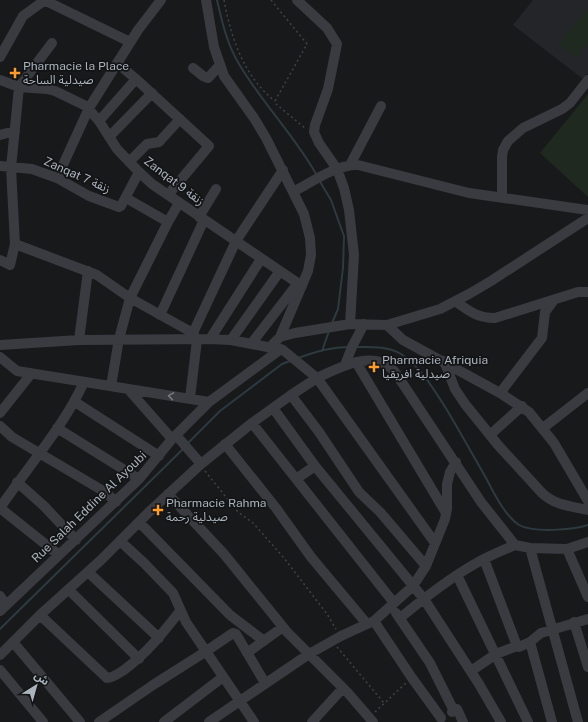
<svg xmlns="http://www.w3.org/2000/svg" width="588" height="722" font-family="'Public Sans','Noto Sans Arabic',sans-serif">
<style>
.built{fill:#242528}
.green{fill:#202920}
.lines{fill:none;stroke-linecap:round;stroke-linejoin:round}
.stream{stroke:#2d3a40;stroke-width:2}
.path{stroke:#3f4247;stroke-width:1.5;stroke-dasharray:2 3;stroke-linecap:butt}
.minor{stroke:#393b40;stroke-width:10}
.oneway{stroke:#777c84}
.poi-dot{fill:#fd9c2e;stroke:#131416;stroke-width:1.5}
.labels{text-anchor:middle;stroke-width:3.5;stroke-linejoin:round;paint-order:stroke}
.poi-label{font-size:12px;fill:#aab2bb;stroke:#131416;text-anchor:start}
.street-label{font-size:12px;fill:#aab2bb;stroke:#131416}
</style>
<rect width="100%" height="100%" fill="#18191b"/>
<path class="built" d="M533 0H588V73L583 79 513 25Z"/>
<path class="green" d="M586 9 588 11V43L577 58 559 44Z
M588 94V197L540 153Z"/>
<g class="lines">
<path class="stream" d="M217 0C222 22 227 44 239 64 262 103 294 135 316 174
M319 180 331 200 344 236 343 268 338 309 332 323
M357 347C371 347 388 346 401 354 421 367 434 390 447 410 460 432 473 455 486 478 494 493 505 516 519 525 533 533 573 530 588 525
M322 351 329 331
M298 358C314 352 332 347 348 347
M188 443 220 411 282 364 290 361
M0 629 184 448"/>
<path class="path" d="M224 0C231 38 244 77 275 101
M271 0 307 44 275 101 276 104 306 129
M205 471 238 512 253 523 284 558 327 614 336 629
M337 647 384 703
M375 712 406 683"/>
<path class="minor" d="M44 0 130 42
M206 0 214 47 224 76 254 118 266 138 304 214 310 238 311 255 308 271 280 337
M0 57 23 16 45 0
M117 63 136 79 209 146 168 195
M193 68 203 76 208 78 220 65
M0 80 19 87 47 89 55 91 86 106 99 121 117 149 139 172 152 184 302 286
M99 121 136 79
M0 135 15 131
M109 137 152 93
M129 162 147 144 159 142 180 119
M350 165 381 106
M0 166 32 169 43 173 57 178 89 196 119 207 121 206 139 172
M57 178 89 108 138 30 161 0
M293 192C312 182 337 164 358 165L469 193 588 210
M126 198 168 222
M502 198V157L503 150 508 141 523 128 562 109 570 103 588 80
M199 217 216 189
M15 244 97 275 130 298 193 333 197 340 190 398
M0 260 10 265 15 244 11 168 19 87 52 43
M455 301C469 311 477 318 495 318L578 292H588
M160 315 204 220
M350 324 387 325 440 309 469 294 491 281 588 218
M387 325 403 340 500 393 529 412 554 443 588 501
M193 333 236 241 283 170
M210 339 261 259
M79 340 88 271
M231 340 280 271
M251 344 298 283
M0 345 79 340 210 339 231 340 283 350 317 378C341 367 374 348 395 372L481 502 515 545 530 548 567 549 588 542
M269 348 280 337 295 333 350 324 354 255 349 210 344 188 337 169 319 143 314 132 315 125 328 89 337 44 327 28 297 0
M0 357 17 371 209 402
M444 361 455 389 465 404 498 445 542 493C556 506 571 506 588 510
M356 362 446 513
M345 365 352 347 364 324
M111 386 119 339 130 298 168 222 179 203
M128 389 172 439
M500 393 542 338 545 312 554 300
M291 395 319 432 359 492 380 512 426 566
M75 402 159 456
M273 408 315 466 424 599 479 684 501 722
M0 413 31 374
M252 423 394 603
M0 426 12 437 105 492 116 502
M57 428 139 479
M543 428 588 393
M176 435 201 464
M490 435 522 406
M225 444 276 508 311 557 367 624 374 621 412 678 441 718
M296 479 315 466
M17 482 44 506 76 540
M168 494 224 554 287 632 348 693 373 722
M0 508C28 466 63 428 84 382
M0 508 59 555
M139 522 230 615 264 641
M120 541 144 563 173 593 186 622 254 722
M530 548 578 722
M567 549 588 597
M484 559 517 646 519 647 530 642 552 722
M88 572 159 638
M457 575 528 722
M69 590 139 659
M0 596 6 605
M0 611 139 479 172 439 209 402 281 349
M396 613 430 663 454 711
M40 615 107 678C113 678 119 673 124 670 147 653 163 633 180 611
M400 618C423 599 447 580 473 565 486 557 501 551 515 545
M374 621 413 586 426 566 445 519 447 509V484L450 472 456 462
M574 622 588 667
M13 642 80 722
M530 642 541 633 588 619
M247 653 283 627
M0 655 40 615 101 560 149 512 201 464 252 423 291 395 317 378 435 543
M0 670 43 722
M471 671 496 654 517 646
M452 712 457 709 463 722
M99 722 153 685 205 652 233 633 236 634 265 683
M164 722 223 677
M209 722 309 654 341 636 367 624
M312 722 343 688"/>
</g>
<defs><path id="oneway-chevron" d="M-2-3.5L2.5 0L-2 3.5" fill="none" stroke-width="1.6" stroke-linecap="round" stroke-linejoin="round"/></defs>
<use class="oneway" href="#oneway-chevron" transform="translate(171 396) rotate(-171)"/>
<g class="poi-dot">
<path d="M13 67h4v4h4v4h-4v4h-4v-4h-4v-4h4z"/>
<path d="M372 361h4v4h4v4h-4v4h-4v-4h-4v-4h4z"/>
<path d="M156 504h4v4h4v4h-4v4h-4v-4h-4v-4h4z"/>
</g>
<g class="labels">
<g class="poi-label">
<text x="23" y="70">Pharmacie la Place<tspan x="23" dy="14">صيدلية الساحة</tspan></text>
<text x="382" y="364">Pharmacie Afriquia<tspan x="382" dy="14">صيدلية افريقيا</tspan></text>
<text x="166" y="507">Pharmacie Rahma<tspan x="166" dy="14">صيدلية رحمة</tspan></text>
</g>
<g class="street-label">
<text transform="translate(77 175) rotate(24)" y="4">Zanqat 7 زنقة</text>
<text transform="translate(174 181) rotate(37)" y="4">Zanqat 9 زنقة</text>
<text transform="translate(89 507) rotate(-44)" y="4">Rue Salah Eddine Al Ayoubi</text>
</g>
</g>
<g transform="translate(36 686) rotate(37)" stroke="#131416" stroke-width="3" paint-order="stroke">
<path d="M0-3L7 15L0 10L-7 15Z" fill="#aab2bb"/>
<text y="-6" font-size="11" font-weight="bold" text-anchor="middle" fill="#aab2bb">ش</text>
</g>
</svg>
